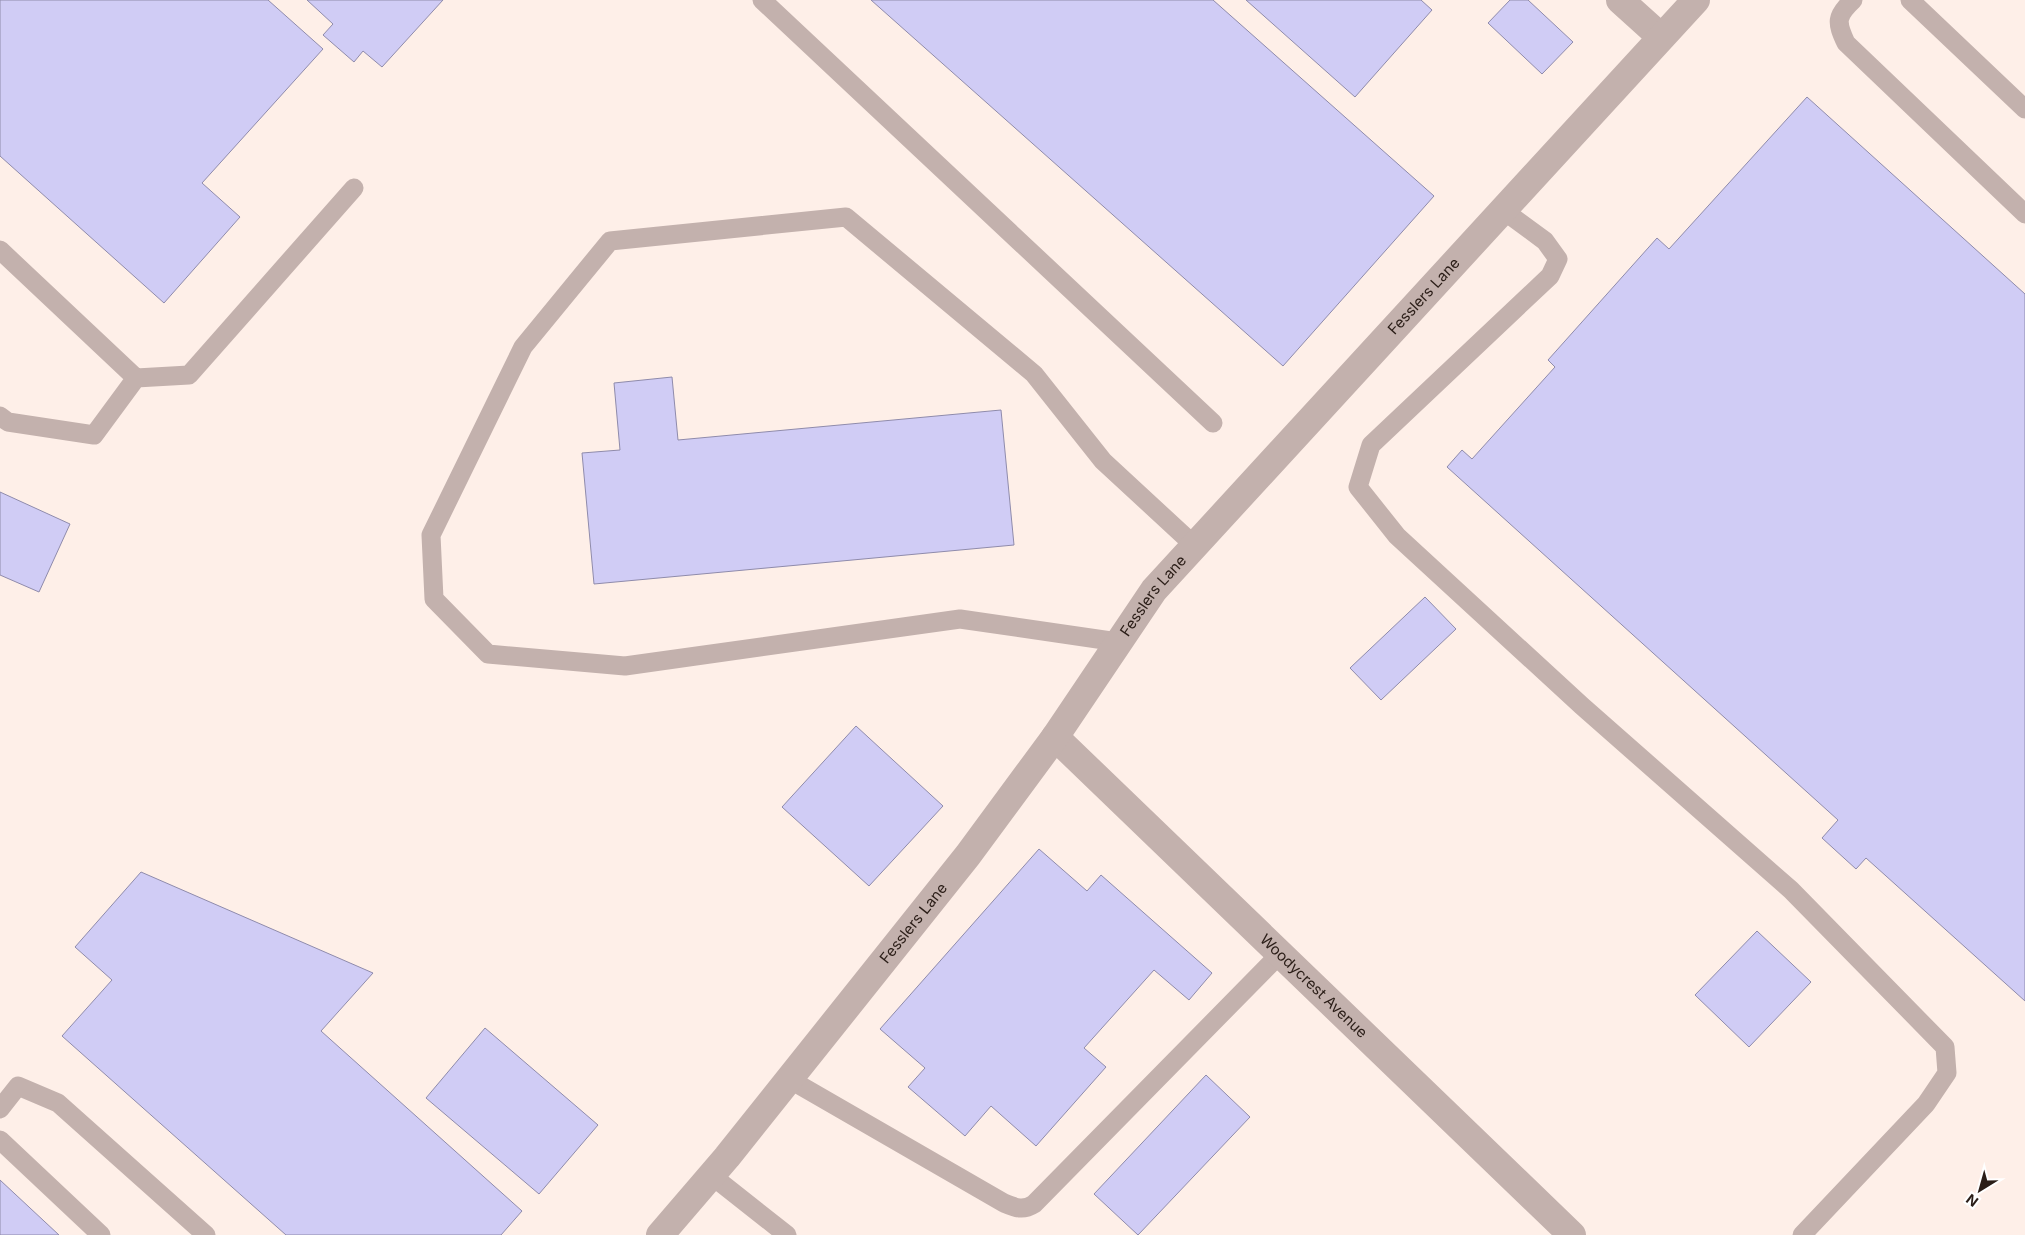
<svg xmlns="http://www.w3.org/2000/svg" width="2025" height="1235" font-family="Inter,sans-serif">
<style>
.building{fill:#d0ccf5;stroke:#8f8bab}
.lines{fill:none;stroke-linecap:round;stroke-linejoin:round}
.service{stroke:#c3b1ad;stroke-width:19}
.minor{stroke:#c3b1ad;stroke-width:28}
.labels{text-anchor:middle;stroke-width:5;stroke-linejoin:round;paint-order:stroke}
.street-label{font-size:15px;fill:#2a1d17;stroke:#fff}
</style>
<rect width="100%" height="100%" fill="#feefe8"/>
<path class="building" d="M0 0H268L323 49 202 183 240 217 164 303 0 156Z
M307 0H443L382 67 363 51 354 62 323 35 333 24Z
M871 0H1213L1434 196 1283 366Z
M1246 0H1421L1432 10 1355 97Z
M1510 0H1528L1573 42 1542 74 1488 23Z
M1807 97 2025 294V1001L1866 858 1856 869 1822 838 1838 820 1447 467 1462 450 1472 459 1555 367 1548 360 1657 238 1669 249Z
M672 377 678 440 1001 410 1014 545 594 584 582 453 620 450 614 383Z
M0 492 70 524 39 592 0 575Z
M1425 597 1456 629 1381 700 1350 668Z
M856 726 943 806 869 886 782 807Z
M1039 849 1087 891 1101 875 1212 973 1189 1000 1154 970 1084 1048 1106 1067 1036 1146 991 1106 965 1136 908 1087 925 1068 880 1029Z
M141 872 373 973 321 1031 522 1211 501 1235H286L62 1036 112 980 75 947Z
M1757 931 1811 982 1749 1047 1695 995Z
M485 1028 598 1125 539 1194 426 1098Z
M1206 1075 1250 1117 1138 1235 1094 1194Z
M0 1180 59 1235H0Z"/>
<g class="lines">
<path class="service" d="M762 0 1213 423
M1853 0C1836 16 1836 22 1846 43L2025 214
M1910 0 2025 109
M1503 210 1545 241 1558 259 1550 276 1371 445 1358 487 1397 536 1582 706 1791 890 1945 1047 1947 1073 1926 1104 1802 1235
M0 250 136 378 189 375 354 188
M0 416 8 422 94 435 136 378
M1118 642 960 619 625 666 488 654 434 599 431 535 523 347 610 241 846 217 1034 374 1103 461 1195 546
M789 1079 1004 1203C1016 1208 1023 1211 1034 1204L1280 954
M0 1109 18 1086 58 1103 206 1235
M0 1140 101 1235
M711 1175 787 1235"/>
<g class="minor">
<path d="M1620 0 1661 37"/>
<path id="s1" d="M1055 737 1572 1235"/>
<path id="s2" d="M660 1235 727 1157 968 855 1055 737 1154 590 1696 0"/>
</g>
</g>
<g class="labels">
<g class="street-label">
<text dy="5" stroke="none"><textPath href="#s2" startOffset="1212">Fesslers Lane</textPath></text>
<text dy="5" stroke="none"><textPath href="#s2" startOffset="808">Fesslers Lane</textPath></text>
<text dy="5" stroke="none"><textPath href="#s2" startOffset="402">Fesslers Lane</textPath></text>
<text dy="5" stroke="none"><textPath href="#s1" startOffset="359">Woodycrest Avenue</textPath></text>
</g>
</g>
<g transform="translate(1980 1190) rotate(217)" stroke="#ffffff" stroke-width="4" paint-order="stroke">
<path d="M0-4L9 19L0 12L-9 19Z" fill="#2a1d17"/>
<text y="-8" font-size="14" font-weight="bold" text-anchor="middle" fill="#2a1d17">N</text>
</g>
</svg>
